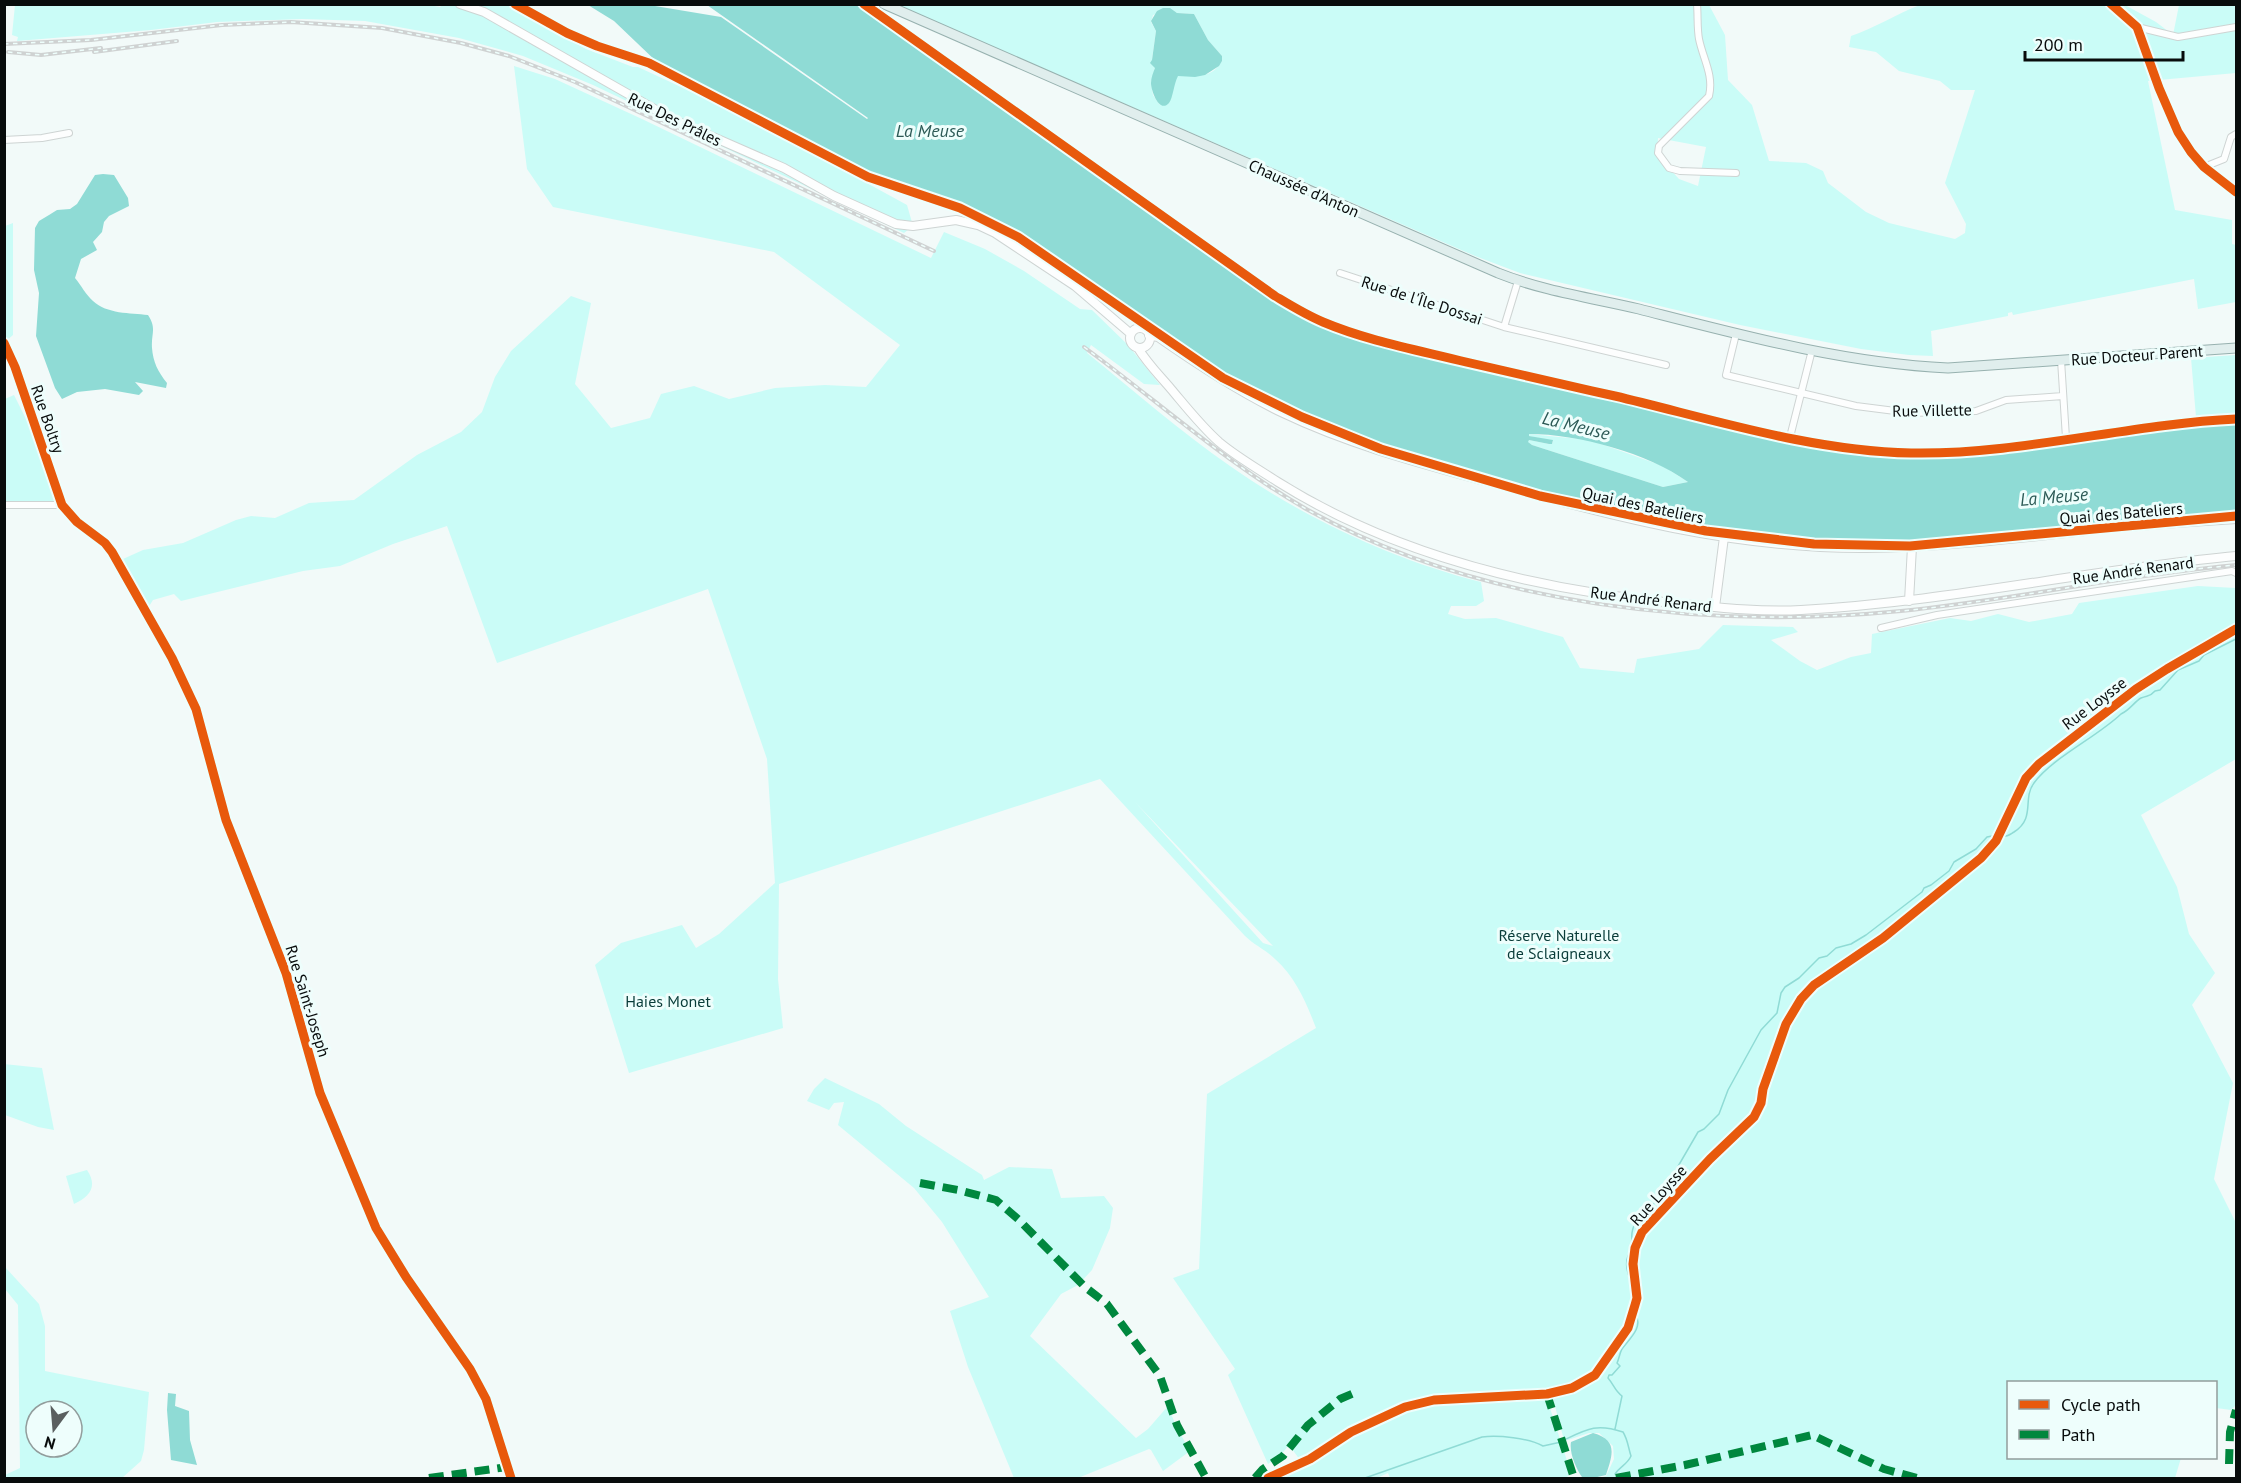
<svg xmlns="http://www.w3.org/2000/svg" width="2241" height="1483" font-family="'PT Sans',sans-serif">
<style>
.green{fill:#cafcf7;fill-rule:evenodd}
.water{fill:#8fdbd5;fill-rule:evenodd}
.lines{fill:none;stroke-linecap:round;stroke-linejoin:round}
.stream{stroke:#8fdbd5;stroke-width:1.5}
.minor-casing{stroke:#ced4d3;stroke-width:8}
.tertiary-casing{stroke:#ced4d3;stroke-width:10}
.primary-casing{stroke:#97b1af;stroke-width:11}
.minor{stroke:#fdfefe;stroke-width:6}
.tertiary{stroke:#fdfefe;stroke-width:8}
.primary{stroke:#e0eeed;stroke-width:9}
.rail-casing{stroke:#cfd2d2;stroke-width:4}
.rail{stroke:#eefefc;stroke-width:1.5;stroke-dasharray:4.5;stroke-linecap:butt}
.quiet{stroke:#00873e;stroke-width:8;stroke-dasharray:15 8;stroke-linecap:butt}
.cycleway-casing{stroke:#eefefc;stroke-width:13}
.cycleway{stroke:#e8590c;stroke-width:9}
.labels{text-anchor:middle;stroke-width:6;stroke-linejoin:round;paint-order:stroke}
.street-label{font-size:16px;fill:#080c0c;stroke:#eefefc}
.park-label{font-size:16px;fill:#093c39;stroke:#eefefc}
.water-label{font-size:18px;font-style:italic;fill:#2c5a56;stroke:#eefefc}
</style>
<rect width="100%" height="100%" fill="#f2faf9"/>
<path class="green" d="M423 4 440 7 442 5 460 4 474 9 477 5H507L586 49 633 67H638L709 100 712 95 868 177 865 182 907 205 913 226 904 233 593 85 523 56 459 38 365 21 302 19 217 22 151 30 17 41 18 37 12 35 15 5Z
M897 5H1709L1725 35 1728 80 1752 105 1769 161 1806 163 1823 171 1828 183 1866 212 1889 223 1955 239 1965 233 1966 224 1945 183 1975 90H1951L1940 81 1899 71 1876 52 1849 47 1851 36C1875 28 1896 14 1920 5H2125L2156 22 2173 35 2179 5H2236V73L2148 81 2175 210 2232 220V244L2236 245V302L2198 309 2194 279 2013 315 2012 312 2008 313V316L1931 331 1933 356 1909 355 1861 349 1740 325 1520 273 1475 256ZM1172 10 1177 13 1194 14 1208 40 1222 56V61C1209 82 1196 72 1177 76L1160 105 1153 95 1151 82 1155 68 1152 59 1156 31 1151 22 1153 15ZM1658 138 1706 147 1698 186 1679 179 1657 155Z
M514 66 555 79 642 119 931 258 944 232 985 249 1024 271 1080 309 1092 310 1128 345 1160 385 1144 384 1091 345 1087 353C1134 391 1180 431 1230 466 1304 518 1393 560 1481 582L1484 601 1476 606H1451L1448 614 1465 619 1496 618 1563 637 1580 668 1634 673 1637 659 1699 649 1723 625 1793 627 1798 632 1771 640 1800 661 1817 670 1851 657 1871 653 1872 634 1950 618 1971 621 1998 614 2029 622 2072 614 2079 603 2198 586 2236 588V759L2141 815 2177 887 2189 934 2215 973 2192 1005 2233 1083 2214 1179 2236 1223V1405L2231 1410 2216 1408V1382H2008V1458H2181L2175 1478H1598L1606 1476 1614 1459 1613 1446 1599 1433H1589L1565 1441 1573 1435 1564 1440 1553 1399C1560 1393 1566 1393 1575 1389 1584 1386 1593 1380 1600 1373 1549 1405 1490 1392 1434 1400 1387 1408 1340 1435 1300 1460L1289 1445 1280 1456 1268 1464 1228 1375 1235 1369 1173 1278 1199 1269 1207 1094 1316 1028C1306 1002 1296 978 1275 959 1266 950 1254 945 1245 936L1100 779 779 884 778 979 783 1028 629 1073 595 965 621 943 682 925 696 948 719 934 775 883 767 759 708 589 497 663 447 526 393 544 340 566 303 571 181 601 174 594 153 600 146 611 118 563 123 559 143 550 183 543 236 520 251 516 275 518 309 503 354 500 417 455 461 432 482 412 495 377 511 351 571 296 591 303 575 384 611 428 650 418 661 394 694 386 729 399 775 388 825 385 866 387 900 345 774 252 553 207 527 169ZM1135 802 1273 946 1263 943Z
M13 223V335L5 342V226Z
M2236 355V416L2196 417 2191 358Z
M14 395 31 429 57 503H5V399Z
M1529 434 1590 440 1663 466 1688 482 1663 487 1532 445 1527 442 1529 440 1549 444H1552L1553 441 1529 436Z
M4 1064 42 1068 54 1130 38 1127 5 1115Z
M825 1078 879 1104 906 1126 982 1175 984 1180 1009 1167 1052 1169 1061 1198 1104 1196 1113 1208 1110 1228 1092 1270 1078 1285 1061 1294 1030 1336 1136 1438 1148 1429 1168 1406 1176 1426 1190 1451 1163 1471 1151 1450 1149 1449 1078 1478H1014L968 1367 950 1311 989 1297 942 1222 914 1188 838 1125 844 1102 834 1103 829 1110 807 1101 814 1089Z
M87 1170C98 1186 90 1197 74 1204L66 1176Z
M5 1267 39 1304 45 1326V1371L149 1392 144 1450 141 1461 122 1478H5V1475L20 1468 18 1305 5 1289ZM36 1411H72V1447H36Z
M1539 1396 1544 1399 1549 1405 1570 1470 1569 1475 1566 1478H1390L1388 1473 1377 1478H1276C1309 1462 1338 1438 1372 1423 1429 1398 1478 1400 1539 1396Z"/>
<path class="water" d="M588 5H649L721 17 867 119 868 118 707 5H856L1264 293 1315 322 1392 348 1798 443 1878 454 1966 455 2151 431 2236 423V514L2052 528 1908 542 1811 540 1706 528 1541 494 1382 447 1304 415 1225 374 1021 235 960 205 866 174 659 64 614 21ZM1529 434C1578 434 1648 453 1688 482L1663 487 1532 445 1528 442 1529 440 1549 444H1552L1553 440 1529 436Z
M1163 8H1170L1177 13 1194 14 1208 40 1222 56V61L1219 66 1205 75 1195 77 1178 76C1174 83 1173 98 1169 103 1159 114 1151 90 1151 83 1151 78 1153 73 1155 68L1150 63 1152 60 1156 31 1151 21 1157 11Z
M103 174 114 175 128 198 129 206 109 216 104 222 102 232 93 242 97 250 81 259 75 278C81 285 86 295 93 301 107 314 130 313 148 315 157 329 151 333 152 348 153 362 158 372 167 383L166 388 135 382 143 391 139 395 105 389 77 392 62 399 55 388 36 336 39 293 34 270 35 228 39 221 49 215 57 210 70 209 77 204 95 175Z
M168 1393 176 1394 175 1406 189 1411 190 1440 197 1465 171 1460 167 1410Z
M1593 1433C1619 1440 1612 1456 1606 1475L1593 1478 1582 1477C1576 1469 1569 1452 1571 1442Z"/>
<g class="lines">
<path class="stream" d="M2002 836C2007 837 2009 835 2014 832 2036 818 2022 799 2034 783 2052 758 2097 737 2121 714 2130 710 2134 702 2141 698 2148 695 2150 697 2155 691L2160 690 2178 670 2199 661 2204 655 2236 639
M1633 1245C1625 1215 1658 1209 1666 1187L1670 1186 1673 1175 1698 1132 1704 1129 1719 1114 1728 1090 1761 1030 1777 1013 1781 993 1785 987 1799 978 1819 958 1827 956 1836 948 1851 944 1866 935 1922 892 1924 888 1931 885 1949 871 1954 862 1976 849 1987 837 1997 835
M1632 1250C1622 1260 1628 1275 1633 1287
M1615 1429 1622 1396C1615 1391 1614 1385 1608 1378L1609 1375H1612L1620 1366 1617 1363C1619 1359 1620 1352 1622 1349 1629 1339 1643 1328 1636 1315
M1562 1441C1587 1429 1596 1423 1623 1432 1628 1440 1628 1447 1631 1456 1627 1465 1620 1466 1615 1474
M1365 1478 1482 1437C1498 1435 1529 1438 1543 1446L1561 1442"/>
<g class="minor-casing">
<path id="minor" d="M1697 4C1698 16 1697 28 1699 39 1703 59 1714 75 1709 96L1659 146 1658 153 1669 168 1680 171 1736 173
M2111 4 2137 27 2159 88 2178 132 2191 152 2204 167 2236 192
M2137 27 2178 37 2236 27
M4 140 42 138 69 133
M2204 167 2224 159 2231 137 2236 134
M1340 273 1504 327 1666 365
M1504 327 1518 281
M1736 334 1726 375 1856 406 1911 413 1976 411 2006 400 2063 396
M2061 360 2066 438
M1790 437 1812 350
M4 505H62
M1881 628 1937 615 2232 571 2236 573
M1268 1478 1310 1459 1351 1432 1405 1407 1434 1400 1547 1394 1572 1388 1595 1375 1628 1328 1635 1305 1637 1298 1633 1264 1635 1248 1642 1232 1710 1159 1754 1117 1761 1103 1763 1089 1786 1024 1801 999 1814 985 1883 938 1981 858 1996 841 2026 778 2039 764 2136 689 2167 669 2236 629"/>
</g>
<g class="tertiary-casing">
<path id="tertiary" d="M460 4 484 12 672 119 784 168 834 196 896 224 913 226 956 220 978 225 995 233 1075 286 1131 334
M1130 338a10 10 0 1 1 20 0a10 10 0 1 1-20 0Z
M1149 335 1158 337C1198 365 1239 392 1283 413 1348 444 1416 462 1485 481 1610 516 1736 549 1866 548 1940 547 2012 539 2085 531 2135 525 2186 522 2236 519
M4 343 15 367 62 505 77 522 105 543 112 552 172 658 196 709 226 820 286 973 320 1093 376 1228 406 1277 470 1369 486 1399 511 1478
M1138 348C1147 363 1160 376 1171 389 1187 408 1201 426 1219 442 1237 457 1258 469 1278 482 1399 558 1542 591 1683 604 1722 608 1762 612 1801 610 1948 602 2091 569 2236 556
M1909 601 1912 547
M1715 607 1724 537"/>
</g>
<g class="primary-casing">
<path id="primary" d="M884 4 1498 273C1543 291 1592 298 1639 309 1741 335 1843 363 1948 368L2236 348"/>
</g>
<use href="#minor" class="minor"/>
<use href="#tertiary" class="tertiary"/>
<use href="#primary" class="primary"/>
<g class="rail-casing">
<path id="rail" d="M4 44 91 40 222 25 291 22 382 28 461 43 509 56 575 82 934 251
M8 52 41 55 101 48
M94 52 177 41
M1084 347C1159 402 1227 464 1308 510 1481 606 1707 630 1901 611 2013 600 2124 575 2236 565"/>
</g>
<use href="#rail" class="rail"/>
<path class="quiet" d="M920 1183 958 1190 996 1200 1018 1219 1085 1287 1107 1304 1160 1376 1177 1425 1206 1478
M1547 1394 1574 1478
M2229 1464 2230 1432 2236 1410
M429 1478 507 1467
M1255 1478 1263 1469 1283 1456 1308 1425 1340 1399 1354 1393
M1616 1478 1685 1465 1812 1435 1884 1469 1917 1478"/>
<g class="cycleway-casing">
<path id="cycleway" d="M515 4 567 33 597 46 649 63 868 177 960 208 1018 237 1223 378 1302 417 1381 449 1540 496 1706 531 1814 544 1910 546 2236 516
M864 4 1275 296C1290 305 1306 315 1323 322 1368 341 1418 350 1466 362 1515 373 1565 385 1615 396 1712 419 1811 451 1911 453 2020 455 2128 424 2236 419
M2111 4 2137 27 2159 88 2178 132 2191 152 2204 167 2236 192
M4 343 15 367 62 505 77 522 105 543 112 552 172 658 196 709 226 820 286 973 320 1093 376 1228 406 1277 470 1369 486 1399 511 1478
M1268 1478 1310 1459 1351 1432 1405 1407 1434 1400 1547 1394 1572 1388 1595 1375 1628 1328 1635 1305 1637 1298 1633 1264 1635 1248 1642 1232 1710 1159 1754 1117 1761 1103 1763 1089 1786 1024 1801 999 1814 985 1883 938 1981 858 1996 841 2026 778 2039 764 2136 689 2167 669 2236 629"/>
</g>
<use href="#cycleway" class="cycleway"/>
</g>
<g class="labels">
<g class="street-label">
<text transform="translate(675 119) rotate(26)" y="6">Rue Des Prâles</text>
<text transform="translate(1304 188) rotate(24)" y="6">Chaussée d'Anton</text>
<text transform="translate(1422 300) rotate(18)" y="6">Rue de l'Île Dossai</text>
<text transform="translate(2137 355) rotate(-4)" y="6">Rue Docteur Parent</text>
<text transform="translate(1932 410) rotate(-1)" y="6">Rue Villette</text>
<text transform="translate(48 419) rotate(71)" y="6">Rue Boltry</text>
<text transform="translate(1643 505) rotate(12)" y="6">Quai des Bateliers</text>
<text transform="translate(2121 513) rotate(-5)" y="6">Quai des Bateliers</text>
<text transform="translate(2133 570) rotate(-8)" y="6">Rue André Renard</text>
<text transform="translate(1651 599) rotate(7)" y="6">Rue André Renard</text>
<text transform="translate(2094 703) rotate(-37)" y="6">Rue Loysse</text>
<text transform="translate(308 1001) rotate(73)" y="6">Rue Saint-Joseph</text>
<text transform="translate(1658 1195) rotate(-48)" y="6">Rue Loysse</text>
</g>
<g class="park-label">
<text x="1559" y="941">Réserve Naturelle<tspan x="1559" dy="18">de Sclaigneaux</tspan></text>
<text x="668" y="1007">Haies Monet</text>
</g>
<g class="water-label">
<text x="930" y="137">La Meuse</text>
<text transform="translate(1576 426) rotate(14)" y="6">La Meuse</text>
<text transform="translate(2054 497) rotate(-5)" y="6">La Meuse</text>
</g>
</g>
<rect width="2241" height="1483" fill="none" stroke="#080c0c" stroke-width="12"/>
<rect x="2007" y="1381" width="210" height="78" fill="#eefefc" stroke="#929d9c" stroke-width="1.5"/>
<rect x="2019" y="1400" width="30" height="9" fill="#e8590c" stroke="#929d9c" stroke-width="1.5"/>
<text x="2061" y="1411" font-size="18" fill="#080c0c">Cycle path</text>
<rect x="2019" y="1430" width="30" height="9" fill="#00873e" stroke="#929d9c" stroke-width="1.5"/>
<text x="2061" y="1441" font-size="18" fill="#080c0c">Path</text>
<g transform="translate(54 1429) rotate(196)"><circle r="28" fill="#eefefc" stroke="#929d9c" stroke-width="1.5"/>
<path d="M0-4.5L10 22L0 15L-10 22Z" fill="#5a5f5f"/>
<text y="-9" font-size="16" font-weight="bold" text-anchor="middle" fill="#080c0c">N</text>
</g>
<path d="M2025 51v9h158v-9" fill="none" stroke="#080c0c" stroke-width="3"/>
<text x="2034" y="51" font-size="18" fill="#080c0c" stroke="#eefefc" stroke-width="4.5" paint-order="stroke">200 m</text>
</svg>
